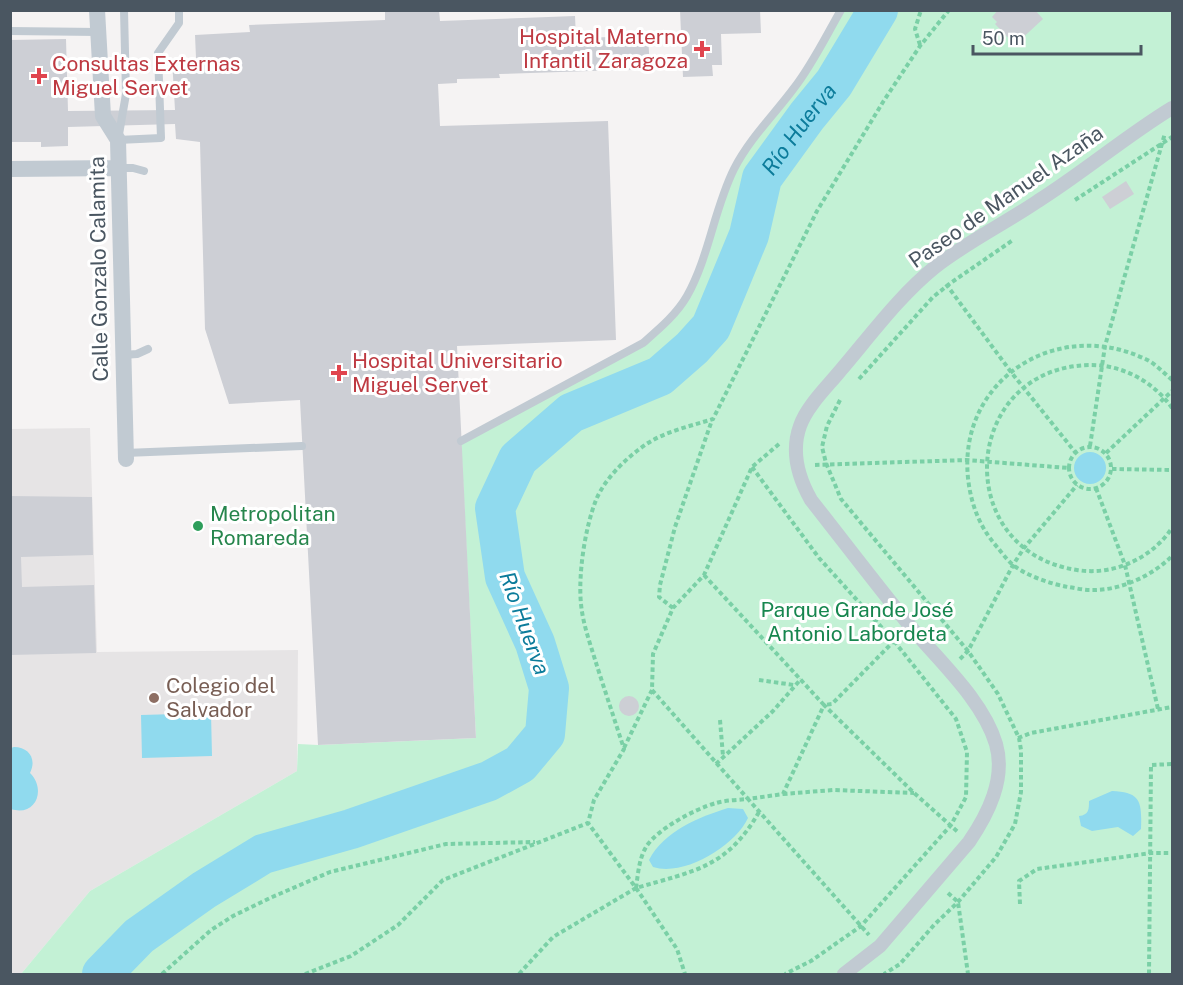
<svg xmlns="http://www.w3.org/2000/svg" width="1183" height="985" font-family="'Public Sans',sans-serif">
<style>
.education{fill:#e6e4e5}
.green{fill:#c3f1d5}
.water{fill:#90daee}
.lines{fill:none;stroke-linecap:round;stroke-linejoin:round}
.river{stroke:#90daee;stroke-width:40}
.building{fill:#cdcfd5}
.path{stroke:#7ad0a6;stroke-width:4;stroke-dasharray:4.5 3;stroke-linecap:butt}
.service{stroke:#c1cad2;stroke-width:8}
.pedestrian{stroke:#c1cad2;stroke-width:14}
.minor{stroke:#c1cad2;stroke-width:16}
.health-dot{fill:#e0444e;stroke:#fff;stroke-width:2}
.leisure-dot{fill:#2e9e5b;stroke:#fff;stroke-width:2}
.education-dot{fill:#8d6e63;stroke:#fff;stroke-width:2}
.labels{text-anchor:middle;stroke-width:6;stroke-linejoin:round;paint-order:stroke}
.health-label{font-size:21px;fill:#be3a42;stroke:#fff;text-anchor:start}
.street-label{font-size:21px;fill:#4a5661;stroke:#fff}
.leisure-label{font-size:21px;fill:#27864d;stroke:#fff;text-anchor:start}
.park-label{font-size:21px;fill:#17864f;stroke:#fff}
.education-label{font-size:21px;fill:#785e54;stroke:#fff;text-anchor:start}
.water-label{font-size:22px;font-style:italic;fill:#0c7c9b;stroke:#fff}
</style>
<rect width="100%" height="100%" fill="#f5f3f3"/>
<path class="education" d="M90 428 97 652 298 650 297 771 90 891 21 974H10V429Z"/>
<path class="green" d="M841 11H1172V974H21L90 891 297 771 298 744 318 745 476 738 461 441 643 343 686 298 735 168 795 88Z"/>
<path class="water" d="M1074 468a16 16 0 1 1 32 0a16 16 0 1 1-32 0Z
M211 713 212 756 142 758 141 715Z
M14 747C29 747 37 759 30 773 47 790 35 817 11 809V748Z
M1112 791C1141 792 1142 802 1141 829L1133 836 1118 827 1092 831 1081 826 1079 816C1089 815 1089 809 1089 801Z
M728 808 743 809 748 818C735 846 684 877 653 867L649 860C664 831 699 817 728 808Z"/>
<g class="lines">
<path class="river" id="s1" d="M102 974 139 936 204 890 263 854 351 829 489 781 520 764 545 734 549 688 535 643 505 577 495 508 518 459 571 413 660 376 692 348 711 327 749 235 762 178 807 116 834 83 878 10"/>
</g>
<path class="building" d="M385 10H439L440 21 575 16 576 38 648 36 650 69 499 74 500 78 457 79V83L438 84 440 126 608 121 616 340 457 346 476 738 318 745 300 400 229 404 205 329 200 142 176 139 175 124 68 127V146L41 147V142H10V40L66 39 68 111 175 110 172 59 196 58 195 35 250 32 249 25 385 20Z
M680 10H760L761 33 721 34 722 65H712L713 76 683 77Z
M998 10H1035L1043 19 1015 45 995 24 997 22 992 17Z
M1126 181 1134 194 1110 209 1102 197Z
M10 496 92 497 93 555 21 557 22 587 94 585 96 653 10 655Z
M619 706a10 10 0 1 1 20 0a10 10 0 1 1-20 0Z"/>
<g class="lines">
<path class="path" d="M920 45 915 29 921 10
M1075 200 1172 137
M946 284 1011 372 1075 452
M859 379 933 297 952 282 1013 240
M1172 380C1164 373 1154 362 1143 358 1056 318 958 380 968 478 971 505 980 528 998 548 1002 553 1007 560 1013 565 1027 576 1051 584 1068 587 1075 588 1083 590 1090 590 1120 591 1152 576 1172 556
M840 400 827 426 822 447 826 463 841 499 968 651 998 694 1019 738 1021 750V792L1015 824 996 857 958 902 934 925 900 964 884 974
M1172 408C1154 382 1123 365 1091 365 961 366 949 551 1077 570 1114 576 1152 558 1172 528
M1090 446 1105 346 1165 133
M1069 468a21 21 0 1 1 42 0a21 21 0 1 1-42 0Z
M1106 453 1172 391
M815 465 966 460 1069 468
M752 467 819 558 894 641 956 719 967 752 966 797 951 825 861 926 811 961 785 974
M1112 469 1172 470
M1096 488 1125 565 1158 709
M704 575 824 705 832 704 895 640
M673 608 659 597 660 585 675 527 712 420
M960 659 968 651 1013 565 1024 548 1077 485
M759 680 794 685
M652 690 748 799 783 794 824 705 914 793 958 832
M720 720 723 756
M1018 738 1031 733 1172 707
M624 748 652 690 653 654 673 608 704 575 752 467 779 444
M716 764 773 711 801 679
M783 794 833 790 914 793
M759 812C727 868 694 871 636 888 638 874 639 859 646 847 657 829 695 809 716 803 726 800 738 800 748 799L869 935
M636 888 677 949 685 974
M948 893 958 902 968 974
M1020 904 1019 881 1037 869 1151 853H1172
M162 974 211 930 233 916 270 898 330 872 446 844 535 842
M305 974 351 956 398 925 443 880 588 823 594 800 624 749C615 721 606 694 597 666 591 646 583 625 581 604 578 574 585 528 596 500 605 478 628 456 648 443 667 431 691 426 713 419L817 211 883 102 920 46 949 10
M519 974 553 937 636 888 588 823
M1149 974 1151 765 1172 764"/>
<path class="service" d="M124 10 126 94 118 140 161 138 158 53 179 23V10
M10 31 98 32
M119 168H133L144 171
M123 355 137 354 148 349
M461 441 643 343C659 329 676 315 687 296 709 257 714 209 734 169 750 138 774 115 794 88 812 65 826 36 841 10
M125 453 302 446"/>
<path class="pedestrian" d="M844 974 880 946 969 842C988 814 1006 779 996 744 983 700 938 660 910 626 876 584 844 542 811 500 798 477 791 451 800 426 807 406 827 387 840 371 870 336 899 296 935 267 967 242 1004 224 1038 201 1084 172 1126 136 1172 108"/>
<path class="minor" d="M97 10 103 116 118 140 126 459
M10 169 119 168"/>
</g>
<g class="health-dot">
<path d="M699 40h6v6h6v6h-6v6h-6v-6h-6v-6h6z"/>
<path d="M36 67h6v6h6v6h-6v6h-6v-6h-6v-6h6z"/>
<path d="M336 364h6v6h6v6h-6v6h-6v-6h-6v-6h6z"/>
</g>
<circle class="leisure-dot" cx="198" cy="526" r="6"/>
<circle class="education-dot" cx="154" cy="698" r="6"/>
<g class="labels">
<g class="health-label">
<text x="688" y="44" text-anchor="end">Hospital Materno<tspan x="688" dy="24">Infantil Zaragoza</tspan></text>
<text x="52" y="71">Consultas Externas<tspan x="52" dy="24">Miguel Servet</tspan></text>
<text x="352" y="368">Hospital Universitario<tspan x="352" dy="24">Miguel Servet</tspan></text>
</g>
<g class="street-label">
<text transform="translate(1006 197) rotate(-35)" y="7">Paseo de Manuel Azaña</text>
<text transform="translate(99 269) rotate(-91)" y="7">Calle Gonzalo Calamita</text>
</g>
<g class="leisure-label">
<text x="210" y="521">Metropolitan<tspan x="210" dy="24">Romareda</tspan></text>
</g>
<g class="park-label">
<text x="857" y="617">Parque Grande José<tspan x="857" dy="24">Antonio Labordeta</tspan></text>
</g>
<g class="education-label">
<text x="166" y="693">Colegio del<tspan x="166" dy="24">Salvador</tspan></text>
</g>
<g class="water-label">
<text dy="8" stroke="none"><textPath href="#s1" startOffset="1260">Río Huerva</textPath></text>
<text transform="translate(525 623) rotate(70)" y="8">Río Huerva</text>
</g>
</g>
<rect width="1183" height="985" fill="none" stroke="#4a5661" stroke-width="24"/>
<path d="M973 45v9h168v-9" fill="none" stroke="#4a5661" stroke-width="3"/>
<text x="982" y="45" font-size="18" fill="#4a5661" stroke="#ffffff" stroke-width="4.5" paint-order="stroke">50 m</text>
</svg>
